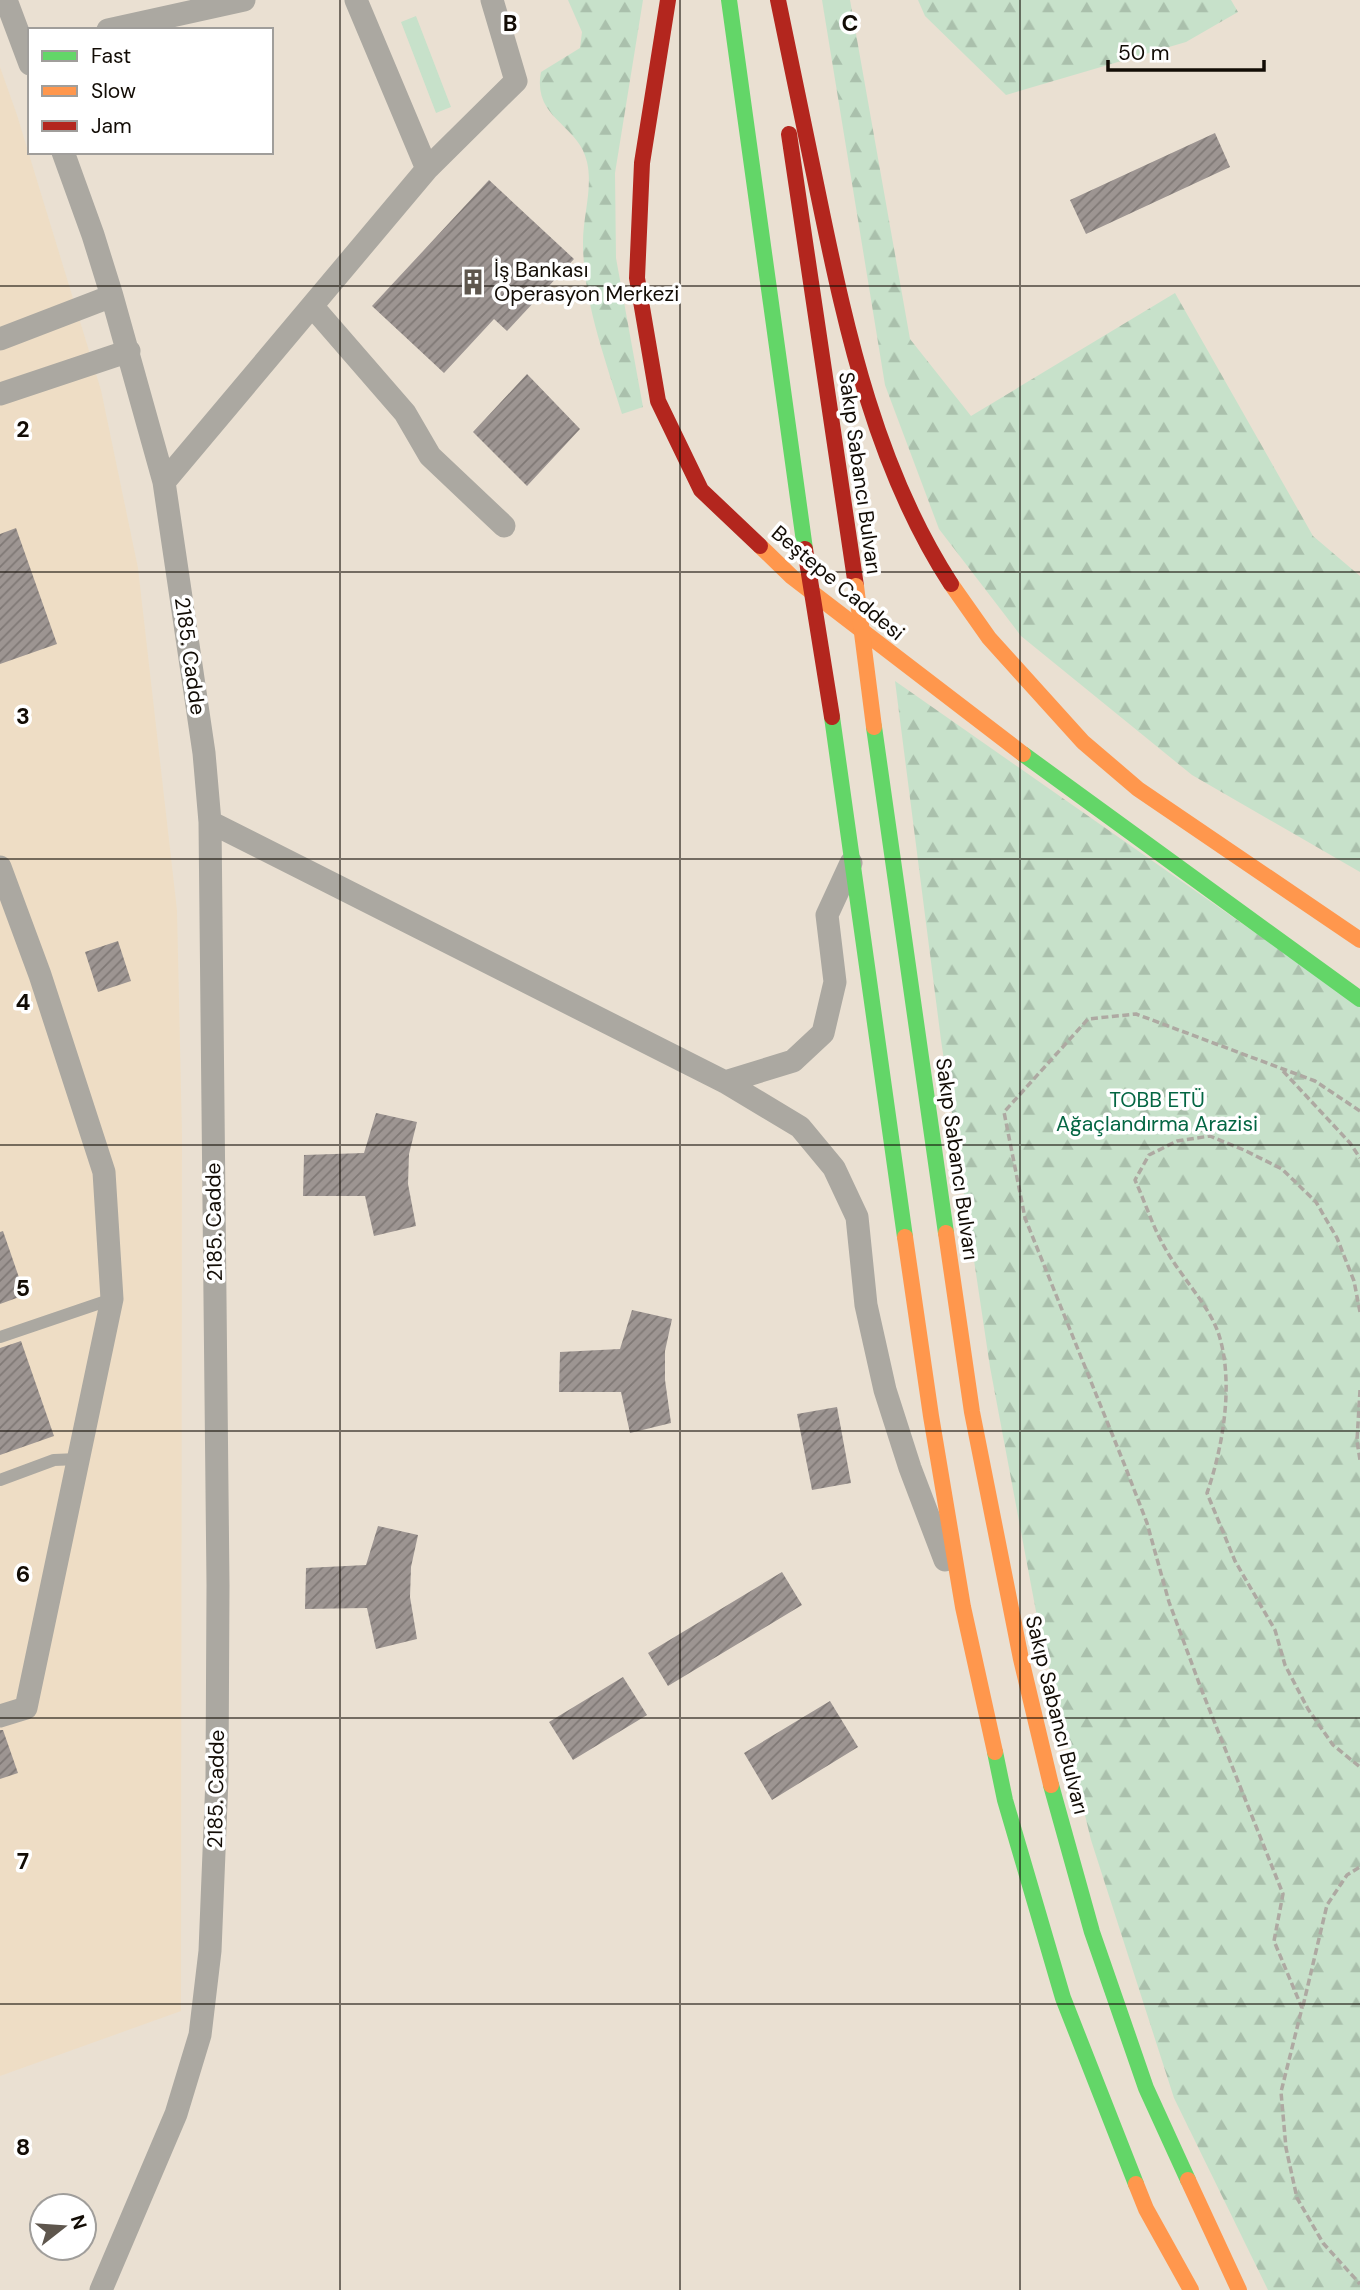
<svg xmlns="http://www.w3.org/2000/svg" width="1360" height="2290" font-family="'DM Sans',sans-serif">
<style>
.built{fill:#eeddc5}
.green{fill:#c7e1ca}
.forest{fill:url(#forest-firs)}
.building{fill:url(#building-hatch)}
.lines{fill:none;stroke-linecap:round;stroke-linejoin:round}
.path{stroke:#aea9a2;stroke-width:3.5;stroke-dasharray:7 3.5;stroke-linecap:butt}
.lane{stroke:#aba8a1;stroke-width:12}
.street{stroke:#aba8a1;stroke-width:23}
.fast{stroke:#63d668;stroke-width:16}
.slow{stroke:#ff974d;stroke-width:16}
.jam{stroke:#b3261e;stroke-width:16}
.slow-bridge{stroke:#ff974d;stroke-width:16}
.jam-bridge{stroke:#b3261e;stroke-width:16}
.grid{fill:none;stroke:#120c05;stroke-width:2;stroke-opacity:0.55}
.labels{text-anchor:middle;stroke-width:7;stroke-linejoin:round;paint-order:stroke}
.poi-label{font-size:21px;fill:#120c05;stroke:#fff;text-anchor:start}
.street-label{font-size:21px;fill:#120c05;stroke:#fff}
.park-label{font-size:21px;fill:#046643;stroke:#fff}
.grid-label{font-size:23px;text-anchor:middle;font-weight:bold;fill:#120c05;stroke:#fff;stroke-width:7;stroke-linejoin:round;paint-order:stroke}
</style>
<defs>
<pattern id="forest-firs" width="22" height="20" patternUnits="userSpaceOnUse" patternTransform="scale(1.75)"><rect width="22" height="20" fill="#c7e1ca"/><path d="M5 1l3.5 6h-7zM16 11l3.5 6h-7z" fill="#aac0ac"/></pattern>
<pattern id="building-hatch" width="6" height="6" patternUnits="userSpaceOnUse" patternTransform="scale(1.75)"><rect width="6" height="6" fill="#9d9592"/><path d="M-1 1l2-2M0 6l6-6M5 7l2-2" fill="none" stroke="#7f7875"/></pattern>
</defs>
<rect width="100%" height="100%" fill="#eae0d2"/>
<path class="built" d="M0 67 17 115 101 390 138 568 177 910 182 1134 181 2011 0 2076Z"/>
<path class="green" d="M416 16 451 107 436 113 401 22Z"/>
<path class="forest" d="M568 0H643L615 173 616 258 643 407 622 414C605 358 583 301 583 242 583 216 593 188 587 162 579 124 532 119 541 72L580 48 582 32Z
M822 0H850L910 339 971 416 1175 293 1313 536 1360 576V872L1192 775 1021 636 939 529 885 385Z
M918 0H1231L1238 12 1186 42 1006 95 925 16Z
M895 681 1360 1006V2290H1268L1174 2098 1091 1840 1038 1622 990 1367 941 1040Z"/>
<path class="building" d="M1215 133 1230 167 1086 234 1070 200Z
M489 180 574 259 507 331 494 319 444 373 372 306Z
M527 374 580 429 527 486 473 432Z
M16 528 57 644 0 664V534Z
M118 941 131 981 98 992 85 952Z
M376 1113 417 1122 409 1154 408 1184 416 1226 374 1236 365 1196H303L304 1155 364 1153Z
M3 1231 25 1295 0 1304V1232Z
M632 1310 672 1319 665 1351V1380L671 1423 630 1433 621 1392H559L560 1352 620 1349Z
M21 1341 54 1436 0 1455V1348Z
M837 1407 851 1483 812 1490 797 1414Z
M378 1526 418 1535 411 1567 410 1597 417 1639 376 1649 367 1608 305 1609 306 1568 366 1565Z
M782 1572 802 1605 668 1686 648 1653Z
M623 1677 647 1715 573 1760 549 1722Z
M830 1701 858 1747 772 1800 744 1753Z
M0 1730H3L18 1773 0 1779Z"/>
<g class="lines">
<path class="path" d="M1283 1071 1350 1143 1360 1158
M1360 1111 1315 1081 1136 1014 1088 1019 1004 1112 1025 1218 1125 1466 1147 1523 1169 1602 1202 1691 1283 1894 1274 1941 1302 2008 1281 2092 1286 2148 1297 2198 1323 2243 1360 2284
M1360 1312 1354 1281 1337 1238 1316 1202 1282 1169 1244 1150 1210 1136 1177 1141 1149 1155 1135 1180C1146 1204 1154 1231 1168 1253 1183 1279 1210 1307 1219 1335 1234 1383 1223 1447 1207 1493L1235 1561 1275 1630 1285 1665 1308 1709 1333 1745 1360 1767
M1360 1390 1357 1441 1360 1460
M1303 2006 1327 1905 1347 1875 1360 1867"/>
<path class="lane" d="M0 1337 112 1299
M0 1480 54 1460 78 1459"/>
<path class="street" d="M6 0 30 64
M108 30 244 0
M63 152 93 235 112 296 164 482 204 753 210 822 218 1585 217 1778 210 1951 200 2035 176 2114 101 2290
M427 169 516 81 492 0
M313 307 405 413 430 456 504 526
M0 339 112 296
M0 394 129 351
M164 482 427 169 356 0
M210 822 725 1082 800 1127 834 1168 857 1217 866 1305 885 1390 910 1468 945 1560
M0 867 40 975 104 1172 112 1299 26 1708 0 1716
M725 1082 793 1061 823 1033 835 982 827 915 851 863"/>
<path class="fast" d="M729 0 805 549
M832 717 905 1237
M874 727 946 1233
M1023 754 1360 999
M995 1752 1005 1800 1063 1998 1136 2184
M1051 1785 1092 1932 1146 2088 1188 2180"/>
<path class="slow" d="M760 546 792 577 1023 754
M951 584 989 638 1083 742 1138 789 1360 940
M946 1233 972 1412 1021 1659 1051 1785
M905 1237 931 1416 963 1607 995 1752
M1188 2180 1239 2290
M1136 2184 1146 2209 1191 2290"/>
<path class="jam" d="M668 0 642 163 637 278 658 401 701 490 760 546
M778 0C792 68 806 136 820 203 847 334 877 470 951 584
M789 134 856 586"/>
<path class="slow-bridge" d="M856 586 874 727"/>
<path class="jam-bridge" d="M805 549 832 717"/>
</g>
<path class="grid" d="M340 0V2290M680 0V2290M1020 0V2290M0 286H1360M0 572H1360M0 859H1360M0 1145H1360M0 1431H1360M0 1718H1360M0 2004H1360"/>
<defs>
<g id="building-bare" transform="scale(2.1)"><path d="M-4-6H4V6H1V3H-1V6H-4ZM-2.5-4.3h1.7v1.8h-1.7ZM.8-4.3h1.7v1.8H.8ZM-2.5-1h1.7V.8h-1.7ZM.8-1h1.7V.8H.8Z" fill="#5e564d" stroke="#fff" stroke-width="2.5" paint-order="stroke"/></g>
</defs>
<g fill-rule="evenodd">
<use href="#building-bare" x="473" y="282"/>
</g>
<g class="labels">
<g class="poi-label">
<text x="494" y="277">İş Bankası<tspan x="494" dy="24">Operasyon Merkezi</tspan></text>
</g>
<g class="street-label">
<text transform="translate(860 473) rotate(82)" y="7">Sakıp Sabancı Bulvarı</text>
<text transform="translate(838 583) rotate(40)" y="7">Beştepe Caddesi</text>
<text transform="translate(190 656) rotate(82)" y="7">2185. Cadde</text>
<text transform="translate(957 1159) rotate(82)" y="7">Sakıp Sabancı Bulvarı</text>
<text transform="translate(214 1222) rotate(-91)" y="7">2185. Cadde</text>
<text transform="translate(1057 1715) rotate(76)" y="7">Sakıp Sabancı Bulvarı</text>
<text transform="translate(216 1789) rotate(-89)" y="7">2185. Cadde</text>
</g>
<g class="park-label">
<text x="1157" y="1107">TOBB ETÜ<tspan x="1157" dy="24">Ağaçlandırma Arazisi</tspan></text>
</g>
</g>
<g class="grid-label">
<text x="510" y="31">B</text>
<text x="850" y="31">C</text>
<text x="23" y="437">2</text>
<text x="23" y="724">3</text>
<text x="23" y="1010">4</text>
<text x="23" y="1296">5</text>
<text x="23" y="1582">6</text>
<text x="23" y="1869">7</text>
<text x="23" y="2155">8</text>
</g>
<rect x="28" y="28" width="245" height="126" fill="#ffffff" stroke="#a09e9b" stroke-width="2"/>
<rect x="42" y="51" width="35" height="10" fill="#63d668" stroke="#a09e9b" stroke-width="2"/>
<text x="91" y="63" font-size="21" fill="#120c05">Fast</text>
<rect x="42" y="86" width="35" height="10" fill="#ff974d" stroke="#a09e9b" stroke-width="2"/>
<text x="91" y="98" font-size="21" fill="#120c05">Slow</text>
<rect x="42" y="121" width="35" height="10" fill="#b3261e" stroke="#a09e9b" stroke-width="2"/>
<text x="91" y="133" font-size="21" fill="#120c05">Jam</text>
<g transform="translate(63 2227) rotate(73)"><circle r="33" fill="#ffffff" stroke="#a09e9b" stroke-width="2"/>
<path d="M0-5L12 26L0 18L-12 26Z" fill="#5e564d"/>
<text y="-10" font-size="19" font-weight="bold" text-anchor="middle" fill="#120c05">N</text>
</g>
<path d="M1108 60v10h156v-10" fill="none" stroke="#120c05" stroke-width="3.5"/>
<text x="1118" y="60" font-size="21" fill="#120c05" stroke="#ffffff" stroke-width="5" paint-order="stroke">50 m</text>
</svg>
